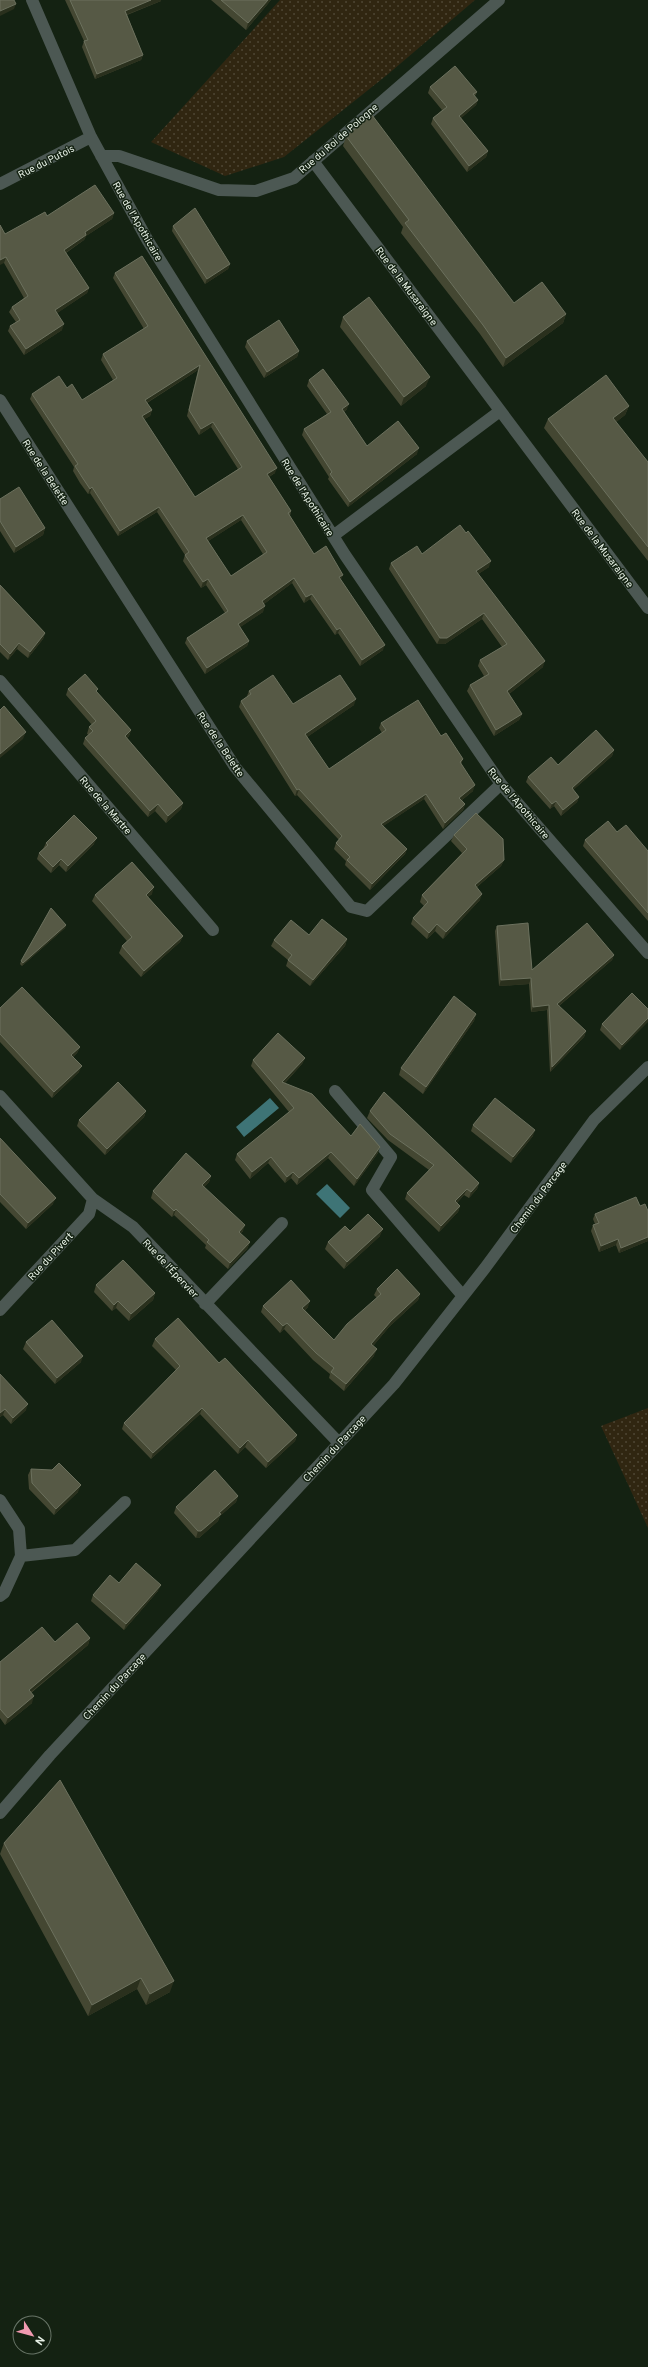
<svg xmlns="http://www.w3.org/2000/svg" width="648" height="2367" font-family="Overpass,sans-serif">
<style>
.grass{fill:url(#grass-dots)}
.water{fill:#3e7476}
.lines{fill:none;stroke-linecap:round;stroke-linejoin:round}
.minor{stroke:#4c5853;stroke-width:12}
.wall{fill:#444732;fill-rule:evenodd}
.shaded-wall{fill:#2a301d}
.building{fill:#565945;stroke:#6c715e;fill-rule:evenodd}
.labels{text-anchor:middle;stroke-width:3;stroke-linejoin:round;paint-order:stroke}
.street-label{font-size:10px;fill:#e7f1e6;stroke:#142212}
</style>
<defs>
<pattern id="grass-dots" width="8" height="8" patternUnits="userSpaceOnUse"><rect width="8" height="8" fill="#302611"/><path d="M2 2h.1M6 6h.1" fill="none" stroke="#4e4634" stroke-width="1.8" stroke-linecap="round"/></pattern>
</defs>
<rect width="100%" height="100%" fill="#142212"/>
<path class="grass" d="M280 0H475L387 75 284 157 225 176 151 142Z
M648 1408V1528L601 1426Z"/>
<path class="water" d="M270 1098 279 1108 244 1137 236 1127Z
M327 1184 350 1208 340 1218 316 1194Z"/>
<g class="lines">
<path class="minor" d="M32 0 91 137 148 241 345 555 501 784 648 953
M101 156H119L219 190 256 191 294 178 499 0
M313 161 648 608
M0 184 91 137
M0 400 235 767 351 907 367 911 501 784
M333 536 500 411
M0 681 213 930
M335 1091 391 1157 372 1190 463 1296
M0 1096 93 1199 133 1227 339 1443
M205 1304 282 1223
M0 1310 89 1214 93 1199
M0 1500 19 1529 21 1556 4 1593 0 1596
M21 1556 75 1550 125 1502
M0 1813 50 1755 394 1384 485 1268 594 1120 648 1067"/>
</g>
<path class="wall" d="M65 0H161V1L127 15 143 55 141 60 95 79 82 47 84 41Z
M211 0H271L246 30Z
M430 87 477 92 475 96 478 100 476 105 461 118 488 151 486 157 467 172 431 124 433 118 442 110 428 93Z
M346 136 514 303 566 314 563 323 503 367 480 334 401 233 403 227 343 146Z
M114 213 112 219 86 236 84 240 66 253 89 288 87 293 57 313 62 330 24 355 8 331 10 326 16 322 9 312 12 307 24 298 4 263 5 234 47 216Z
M173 226 230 264 228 269 205 284 172 231Z
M142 256 275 473 269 477 291 511 290 516 314 554 341 580 383 650 360 666 338 633 335 635 310 599 304 603 292 583 264 604 263 612 240 627 249 641 247 646 205 674 185 643 187 638 225 613 206 585 201 588 183 561 185 555 157 512 118 536 90 493 88 494 80 483 73 471 74 467 30 399 32 394 67 388 82 400 113 380 101 360 103 354 144 329 113 278 115 273ZM198 370 187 416 199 435 211 427 238 469 195 497 144 419 150 416 152 410 147 403ZM241 520 263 554 231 576 208 541Z
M343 317 426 386 401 406 340 327Z
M247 341 299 351 297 357 264 378 245 347Z
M309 380 347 409 344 412 367 446 417 454 348 507 328 479 329 477 302 435 304 429 327 414 307 386Z
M629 406 625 415 616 422 648 462V561L544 428 548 419Z
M0 499 45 528 43 535 14 553 0 531Z
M422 554 489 567 478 574 543 667 509 694 522 714 519 720 494 736 467 691 470 685 484 676 478 666 480 660 502 647 482 619 445 644H437L389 569 391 563Z
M0 585 45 633 43 639 28 658 17 649 8 660 0 652Z
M68 689 97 692 131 730 129 736 127 738 183 803 181 809 166 823 155 811 148 817 83 744 85 738 89 735 87 734 89 727 92 725 66 695Z
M249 691 293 704 354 705 307 737 329 769 382 733 379 728 381 723 441 736 463 759 461 764 473 791 462 800 465 804 463 810 443 829 424 799 383 826 407 849 405 854 370 890 345 865 346 861 334 849 336 843 339 840 297 795 295 796 239 707 241 701 247 697V696Z
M614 750 612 756 573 790 579 797 577 802 561 816 554 806 550 809 526 782 528 777 558 765Z
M617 832 648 851V921L583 846 585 840Z
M454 835 504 860 501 866 477 887 480 900 443 939 435 931 427 939 411 924 413 918 424 906 420 902 422 895 462 853 451 841Z
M46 843 94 844 66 872 59 865 51 873 37 859 39 853 43 849Z
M152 894 148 897 183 936 180 942 141 977 119 953 122 946 127 941 92 901 95 895Z
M66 925 65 928 22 966 20 964 21 961Z
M497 926 532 970 614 955 612 960 559 1006 586 1031 584 1037 550 1072 547 1010 531 1012 529 984 499 986 495 931Z
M309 935 347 939 345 946 310 986 286 966 288 960 271 946 274 940Z
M0 1008 80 1047 77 1053 73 1057 79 1072 52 1098 0 1042Z
M648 1009 620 1050 600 1030 602 1024Z
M476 1014 474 1021 423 1094 399 1075 401 1068Z
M305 1058 302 1064 285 1083 351 1136 378 1153 354 1186 328 1158 297 1185 291 1178 285 1183 268 1163 250 1179 235 1160 237 1154 289 1112 251 1066 253 1060Z
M146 1111 144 1117 105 1155 77 1126 79 1120Z
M370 1111 479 1183 477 1189 469 1198 464 1195 457 1203 460 1206 458 1212 439 1232 405 1199 407 1193 429 1170 388 1140 367 1118Z
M473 1125 533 1136 511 1163 471 1131Z
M0 1138 53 1204 26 1229 0 1202Z
M211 1176 209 1182 204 1187 243 1231 240 1234 250 1242 247 1249 228 1269 205 1248 206 1245 174 1215 172 1217 151 1198 153 1191Z
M640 1206 648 1211V1241L619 1253 616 1245 599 1252 591 1231 593 1225 595 1224 593 1219 595 1214Z
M350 1231 380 1236 344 1269 325 1249 328 1242Z
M96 1285 155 1293 153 1300 129 1321 116 1308 112 1311 94 1292Z
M377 1289 420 1294 418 1300 389 1327 373 1346 374 1356 344 1391 329 1378 330 1374 313 1360 284 1329 280 1333 261 1312 263 1306 308 1307 305 1310 334 1340 377 1298 374 1295Z
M155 1339 219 1363 297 1435 295 1441 266 1468 245 1447 238 1454 200 1414 151 1459 122 1429 124 1423 176 1370 152 1346Z
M26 1342 81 1362 55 1384 23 1349Z
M0 1374 26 1410 11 1424 3 1415 0 1417Z
M31 1469 78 1492 54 1515 29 1489 28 1475Z
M238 1496 236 1502 220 1516 218 1521 199 1538H196L174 1513 176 1507Z
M119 1583 158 1591 124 1630 91 1601 93 1595Z
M90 1638 88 1645 31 1693 32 1703 5 1725 0 1718V1662L55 1642Z
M4 1843 170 1992 146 2005 137 1989 88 2016 0 1854Z"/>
<path class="shaded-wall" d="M151 0H161V1L123 16 125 11Z
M268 0H271L246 30 248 23Z
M16 4 14 9 0 16V11Z
M143 55 141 60 95 79 97 74Z
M478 100 476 105 457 122 459 116Z
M488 151 486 157 467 172 469 166Z
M114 213 112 219 86 236 84 240 62 255 64 250 85 232Z
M6 257 4 263 0 265V260Z
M230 264 228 269 205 284 207 279Z
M89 288 87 293 53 316 55 310Z
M566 314 563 323 503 367 506 358Z
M64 324 62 330 24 355 26 349Z
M299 351 297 357 264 378 267 372Z
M200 365 198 370 143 405 145 400Z
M430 377 426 386 401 406 404 397Z
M349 404 347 409 340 415 342 409Z
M629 406 625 415 610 427 613 418Z
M152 410 150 416 140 422 142 416Z
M213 422 211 427 199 435 201 429Z
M419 448 417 454 348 507 350 502Z
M277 468 275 473 265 479 267 474Z
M92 487 90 493 88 494 90 489Z
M159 507 157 512 118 536 120 531Z
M243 515 241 520 204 544 206 538Z
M45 528 43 535 14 553 16 547Z
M491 561 489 567 474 577 476 571Z
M343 575 341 580 337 583 339 577Z
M294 578 292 583 260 607 262 601Z
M208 579 206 585 201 588 203 582Z
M312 594 310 599 304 603 306 597Z
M265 606 263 612 236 630 238 624Z
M484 613 482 619 445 644H437L440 638Z
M340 628 338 633 335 635 337 630Z
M45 633 43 639 28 658 30 652Z
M249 641 247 646 205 674 207 668Z
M19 643 17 649 8 660 10 654Z
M385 645 383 650 360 666 362 660Z
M545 661 543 667 505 697 507 691Z
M356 699 354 705 303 740 305 734Z
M522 714 519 720 494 736 496 730Z
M131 730 129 736 123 742 125 736Z
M26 732 23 739 0 758V754Z
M614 750 612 756 570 793 572 788Z
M475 785 473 791 457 804 459 798Z
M299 789 297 795 295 796 297 790Z
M426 794 424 799 379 829 381 824Z
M579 797 577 802 561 816 563 810Z
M556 801 554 806 550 809 552 804Z
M183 803 181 809 166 823 168 816Z
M158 804 155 811 148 817 150 811Z
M465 804 463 810 443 829 445 823Z
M97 838 94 844 66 872 68 866Z
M407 849 405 854 370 890 372 884Z
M61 859 59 865 51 873 53 867Z
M504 860 501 866 472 891 475 885Z
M154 887 152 894 143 901 146 895Z
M482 894 480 900 443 939 446 932Z
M437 924 435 931 427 939 429 933Z
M66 925 65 928 22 966 23 963Z
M183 936 180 942 141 977 144 971Z
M347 939 345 946 310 986 313 980Z
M614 955 612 960 555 1009 557 1004Z
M531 978 529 984 499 986 501 980Z
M549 1005 547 1010 531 1012 533 1007Z
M476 1014 474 1021 423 1094 426 1087Z
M648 1018V1022L620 1050 622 1045Z
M586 1031 584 1037 550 1072 552 1067Z
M80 1047 77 1053 69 1061 71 1055Z
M305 1058 302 1064 280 1088 282 1082Z
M82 1066 79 1072 52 1098 54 1092Z
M146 1111 144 1117 105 1155 107 1149Z
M535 1130 533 1136 511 1163 513 1157Z
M380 1147 378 1153 354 1186 357 1179Z
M331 1152 328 1158 297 1185 299 1178Z
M271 1157 268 1163 250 1179 252 1172Z
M293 1172 291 1178 285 1183 287 1177Z
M211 1176 209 1182 200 1192 202 1185Z
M479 1183 477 1189 469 1198 471 1192Z
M467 1189 464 1195 453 1207 455 1201Z
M56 1198 53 1204 26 1229 28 1223Z
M460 1206 458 1212 439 1232 441 1226Z
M176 1209 174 1215 172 1217 174 1211Z
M245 1225 243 1231 236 1238 239 1232Z
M383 1229 380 1236 344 1269 347 1262Z
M648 1237V1241L619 1253 621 1248Z
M618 1239 616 1245 599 1252 601 1246Z
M250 1242 247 1249 228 1269 230 1263Z
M155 1293 153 1300 129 1321 131 1314Z
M420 1294 418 1300 389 1327 369 1351 371 1344 391 1321Z
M118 1301 116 1308 112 1311 114 1305Z
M310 1301 308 1307 300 1314 302 1308Z
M287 1323 284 1329 280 1333 283 1326Z
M377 1349 374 1356 344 1391 346 1384Z
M83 1356 81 1362 55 1384 57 1378Z
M28 1404 26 1410 11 1424 13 1418Z
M202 1408 200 1414 151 1459 153 1453Z
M5 1409 3 1415 0 1417V1413Z
M297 1435 295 1441 266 1468 268 1462Z
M248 1440 245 1447 238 1454 240 1448Z
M81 1485 78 1492 54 1515 56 1509Z
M238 1496 236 1502 220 1516 218 1521 199 1538H196L198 1531Z
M161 1585 158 1591 124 1630 126 1624Z
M90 1638 88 1645 26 1696 29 1690Z
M34 1696 32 1703 5 1725 8 1718Z
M141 1978 137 1989 88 2016 92 2005Z
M174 1981 170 1992 146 2005 150 1994Z"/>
<path class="building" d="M0 0H14L16 4 0 11Z
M70 0H151L125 11 143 55 97 74 84 41 88 40Z
M221 0H268L248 23Z
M455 66 477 92 473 94 478 100 459 116 488 151 469 166 433 118 447 107 430 87Z
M372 115 514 303 542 282 566 314 506 358 483 325 405 223 409 220 346 136Z
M95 185 114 213 85 232 86 235 64 250 89 288 55 310 64 324 26 349 10 326 20 320 12 307 28 296 6 257 0 260V225L5 234 45 212 47 216Z
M195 208 230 264 207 279 173 226Z
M142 256 277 468 267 474 291 511 288 513 314 554 326 546 343 575 339 577 385 645 362 660 340 628 337 630 312 594 306 597 294 578 262 601 265 606 238 624 249 641 207 668 187 638 228 611 208 579 203 582 185 555 189 552 159 507 120 531 92 487 90 489 82 477 75 466 78 464 32 394 59 376 67 388 72 384 82 400 117 378 103 354 148 326 115 273ZM200 365 189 410 201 429 213 422 242 467 195 497 142 416 152 410 145 400ZM243 515 267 552 231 576 206 538Z
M369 297 430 377 404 397 343 317Z
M279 320 299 351 267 372 247 341Z
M323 369 349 404 342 409 367 446 398 421 419 448 350 502 330 474 332 472 304 429 331 412 309 380Z
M606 375 629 406 613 418 648 462V547L548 419Z
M19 487 45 528 16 547 0 521V499Z
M460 525 466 533 468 531 491 561 476 571 545 661 507 691 522 714 496 730 470 685 489 674 480 660 507 644 484 613 447 638H440L391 563 417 546 422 554Z
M0 585 45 633 30 652 19 643 10 654 0 644Z
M85 674 98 689 96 691 131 730 125 736 183 803 168 816 158 804 150 811 85 738 93 731 89 727 96 721 68 689Z
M273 675 293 704 340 675 356 699 305 734 329 769 386 730 381 723 418 700 441 736 446 733 463 759 460 762 475 785 459 798 465 804 445 823 426 794 381 824 407 849 372 884 347 860 350 857 336 843 342 836 299 789 297 790 241 701 251 694 249 691Z
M4 706 26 732 0 754V710Z
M596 730 614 750 572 788 579 797 563 810 556 801 552 804 528 777 551 757 558 765Z
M476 813 503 839 504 860 475 885 482 894 446 932 437 924 429 933 413 918 428 902 422 895 467 849 454 835Z
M74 815 97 838 68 866 61 859 53 867 39 853 48 845 46 843Z
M608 821 617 832 626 825 648 851V913L585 840Z
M132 862 154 887 146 895 183 936 144 971 122 946 132 937 95 895Z
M51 908 66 925 23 963 21 961Z
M322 919 347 939 313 980 288 960 292 955 274 940 291 920 309 935Z
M528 923 532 970 587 923 614 955 557 1004 586 1031 552 1067 549 1005 533 1007 531 978 501 980 497 926Z
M22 987 80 1047 71 1055 82 1066 54 1092 0 1034V1008Z
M632 993 648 1009V1018L622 1045 602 1024Z
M454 996 476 1014 426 1087 401 1068Z
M278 1033 305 1058 282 1082 312 1094 351 1136 360 1124 380 1147 357 1179 331 1152 299 1178 293 1172 287 1177 271 1157 252 1172 237 1154 294 1108 253 1060Z
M118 1082 146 1111 107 1149 79 1120Z
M384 1092 479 1183 471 1192 467 1189 455 1201 460 1206 441 1226 407 1193 434 1165 390 1134 370 1111Z
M495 1098 535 1130 513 1157 473 1125Z
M0 1138 56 1198 28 1223 0 1194Z
M186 1153 211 1176 202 1185 245 1225 239 1232 250 1242 230 1263 207 1242 209 1240 176 1209 174 1211 153 1191Z
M636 1197 640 1206 645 1204 648 1211V1237L621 1248 618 1239 601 1246 593 1225 599 1223 595 1214Z
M368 1214 383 1229 347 1262 328 1242 345 1226 350 1231Z
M123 1260 155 1293 131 1314 118 1301 114 1305 96 1285Z
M397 1269 420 1294 391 1321 371 1344 377 1349 346 1384 331 1372 334 1368 316 1353 287 1323 283 1326 263 1306 291 1280 310 1301 302 1308 334 1340 347 1324 381 1294 377 1289Z
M178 1318 219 1363 225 1358 297 1435 268 1462 248 1440 240 1448 202 1408 153 1453 124 1423 180 1366 155 1339Z
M52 1320 83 1356 57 1378 26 1342Z
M0 1374 28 1404 13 1418 5 1409 0 1413Z
M59 1463 81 1485 56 1509 32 1483 31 1469 52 1470Z
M215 1470 238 1496 219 1513 221 1514 201 1531H198L176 1507Z
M136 1563 161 1585 126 1624 93 1595 110 1575 119 1583Z
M77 1623 90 1638 29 1690 34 1696 8 1718 0 1709V1662L42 1627 55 1642Z
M60 1780 174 1981 150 1994 141 1978 92 2005 4 1843Z"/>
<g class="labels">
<g class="street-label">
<text transform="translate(338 138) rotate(-41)" y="4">Rue du Roi de Pologne</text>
<text transform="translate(46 161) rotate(-27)" y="4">Rue du Putois</text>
<text transform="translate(138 221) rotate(60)" y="4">Rue de l'Apothicaire</text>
<text transform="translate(407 286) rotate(53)" y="4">Rue de la Musaraigne</text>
<text transform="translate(46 472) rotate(57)" y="4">Rue de la Belette</text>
<text transform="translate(308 497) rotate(58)" y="4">Rue de l'Apothicaire</text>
<text transform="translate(603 548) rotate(53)" y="4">Rue de la Musaraigne</text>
<text transform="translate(221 744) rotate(56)" y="4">Rue de la Belette</text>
<text transform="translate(519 803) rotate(50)" y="4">Rue de l'Apothicaire</text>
<text transform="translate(106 805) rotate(49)" y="4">Rue de la Martre</text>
<text transform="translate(538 1197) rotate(-53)" y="4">Chemin du Parcage</text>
<text transform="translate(50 1256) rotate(-47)" y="4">Rue du Pivert</text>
<text transform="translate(171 1268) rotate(47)" y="4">Rue de l'Épervier</text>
<text transform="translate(334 1448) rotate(-47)" y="4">Chemin du Parcage</text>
<text transform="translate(114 1686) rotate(-47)" y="4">Chemin du Parcage</text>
</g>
</g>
<g transform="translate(32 2335) rotate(126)"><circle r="19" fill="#142212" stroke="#687567"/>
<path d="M0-3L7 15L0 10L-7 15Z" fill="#f19ab0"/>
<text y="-6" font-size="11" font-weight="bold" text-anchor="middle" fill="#e7f1e6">N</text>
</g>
</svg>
